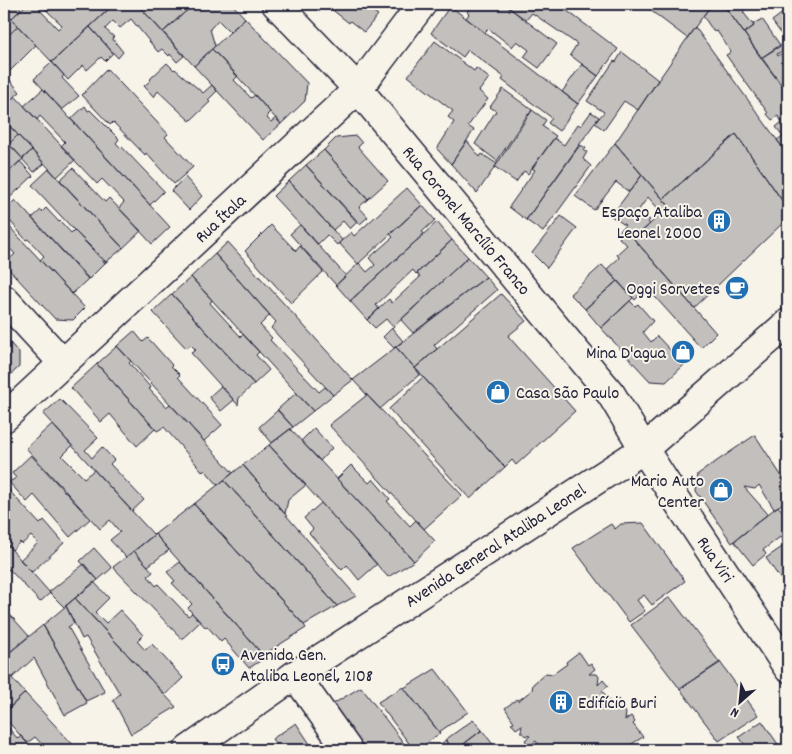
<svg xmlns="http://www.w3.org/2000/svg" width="792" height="754" font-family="Dekko,sans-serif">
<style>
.building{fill:#c2bfbd;stroke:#22223b;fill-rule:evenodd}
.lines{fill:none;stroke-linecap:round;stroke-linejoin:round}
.minor-casing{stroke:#22223b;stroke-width:31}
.tertiary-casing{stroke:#22223b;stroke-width:31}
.secondary-casing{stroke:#22223b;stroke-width:31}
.minor{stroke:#f7f3e8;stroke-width:28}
.tertiary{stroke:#f7f3e8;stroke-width:28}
.secondary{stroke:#f7f3e8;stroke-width:28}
.labels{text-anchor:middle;stroke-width:4;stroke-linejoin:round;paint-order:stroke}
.poi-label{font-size:18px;fill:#22223b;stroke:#f7f3e8;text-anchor:end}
.street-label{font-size:18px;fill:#22223b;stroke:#f7f3e8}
</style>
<rect width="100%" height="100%" fill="#f7f3e8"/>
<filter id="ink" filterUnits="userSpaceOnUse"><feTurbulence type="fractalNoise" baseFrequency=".02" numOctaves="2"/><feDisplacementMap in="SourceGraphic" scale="10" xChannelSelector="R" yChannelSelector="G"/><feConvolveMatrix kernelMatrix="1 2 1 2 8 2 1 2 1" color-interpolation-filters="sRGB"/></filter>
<g filter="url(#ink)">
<path class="building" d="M4 4H17L21 9 11 19 4 10Z
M27 4H114L52 62 11 19ZM42 6 62 25 58 29 39 9Z
M114 4H137L184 56 177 62 170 54 169 56 162 49 158 52 131 19 120 28 113 21 105 29 114 37 112 38 123 52 118 58 90 27Z
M137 4H194L163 32Z
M194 4H232L245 18 230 32 218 20 210 29 215 46 194 66 163 32Z
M325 4H363L378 15 364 32 350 21 349 23Z
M472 4H504L557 44 539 68 524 57 529 50 517 41 512 47 488 28 485 33 466 18 469 14 467 12Z
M504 4H558L618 49 598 76 570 55 577 44 532 13 526 20Z
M642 4H712L687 38Z
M712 4H723L788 94V155L777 140 783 136 776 127 782 122 778 116 772 120 767 114 768 113 726 55 731 52 717 31 714 32 703 16Z
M723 4H753L747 7 743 12 754 26 744 33Z
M450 6 578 104 559 131 548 123 552 118 502 80 504 77 468 50 463 57 431 33Z
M788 9V43L772 21Z
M9 16 18 26 8 36 4 32V21Z
M245 18 307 83 305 101 281 124 212 49Z
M762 19 780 45 761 58 744 33 754 26 753 24Z
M18 26 36 45 10 71 4 64V40Z
M90 27 113 53 105 61 101 57 87 70 83 65 68 80 52 62Z
M695 27 788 155V209L736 134 663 199 615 143Z
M435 41 474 71 476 68 489 78 479 91 488 99 468 126 474 130 451 164 437 149 454 122 448 117 453 111 408 76Z
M782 45 785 49 777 54 778 56 784 52 788 57V94L761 58Z
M212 49 238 76 234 80 251 98 255 95 270 112 267 115 268 117 267 118 271 122 276 118 281 124 263 140 194 66Z
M622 52 658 80 638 110 624 101 604 130 595 123 604 112 587 101 614 61 616 62Z
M52 62 64 75 62 78 79 96 62 110 34 79Z
M167 63 174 70 175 69 203 93 212 85 217 91 208 100 210 102 190 121 158 91 154 97 144 86 150 81 151 78Z
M582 64 598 76 578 104 562 92Z
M107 69 168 134 165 137 193 167 174 184 146 153 145 155 113 122 110 125 82 95Z
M9 79 20 92 4 106V84Z
M43 89 170 227 152 244 119 208 124 202 102 179 97 184 61 146 65 142 40 116 37 120 24 106Z
M503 89 532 110 529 115 528 114 497 161 475 144 496 111 490 107Z
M15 96 75 160 57 177 4 120V106Z
M85 106 88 111 90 110 119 139 116 143 121 148 122 147 164 191 150 205 71 119Z
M532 110 546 120 542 126 556 136 528 174 524 171 516 182 495 167Z
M591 112 599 117 526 220 509 207 535 170 532 168 554 138 564 145 578 124 581 126Z
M4 120 18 135 9 144 4 138Z
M736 134 788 209V218L694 308 634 239 669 206 663 199Z
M18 135 32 150 23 159 9 144Z
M356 136 362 143 358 147 388 181 368 199 324 150 336 138Z
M467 141 480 157 482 154 497 164 477 193 451 164Z
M615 143 642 175 629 192 616 182 594 210 575 196Z
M9 144 23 159 4 176V149Z
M580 145 586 148 584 151 587 152 583 159 591 166 543 232 526 220Z
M32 150 44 164 34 172 22 159Z
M324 150 368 199 359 207 368 217 360 224 306 165Z
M20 161 33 176 4 203V176Z
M306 165 357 222 350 229 343 221 333 230 289 181Z
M73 168 105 202 109 198 141 231 123 248 60 180Z
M49 169 123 248 105 263 32 185Z
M642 175 669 206 662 213 648 197 638 211 640 212 638 214 644 218 645 216 650 220 648 222 650 224 634 239 716 333 701 348 647 288 635 300 607 269 619 258 617 254 627 245 619 238 621 235 619 232 625 225 611 216Z
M185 177 202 196 189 210 171 191Z
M289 181 342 240 337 245 327 235 318 244 273 196Z
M407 188 422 205 358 264 339 243 351 232 354 236Z
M15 200 88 279 72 294 40 260 44 256 28 239 26 240 11 222 7 225 4 221V211Z
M422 205 435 220 422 232 424 234 350 301 336 285 359 263 367 272 375 265 369 258 393 237 390 234Z
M46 208 59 222 60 221 71 233 74 230 106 262 89 279 32 218 41 210 42 212Z
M561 216 577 228 547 268 532 253Z
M4 221 85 308 73 320 55 319 4 264 15 254 4 242Z
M437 222 452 240 416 274 413 270 376 305 379 309 367 320 350 301Z
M271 225 296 251 300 246 323 272 291 303 245 251Z
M300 225 346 276 336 285 290 234Z
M452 240 468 257 393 327 386 319 375 328 367 320 389 299 392 303 420 277 417 273Z
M228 242 353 380 333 395 271 328 276 322 215 254Z
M215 254 270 315 260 325 272 338 270 340 319 392 325 387 333 395 313 411 191 277Z
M468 257 486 277 413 333 401 320Z
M602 265 617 281 585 309 570 294Z
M191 277 212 300 210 303 241 337 243 334 259 352 256 355 269 370 254 384 172 294Z
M486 277 497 290 434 345 437 349 415 368 396 347Z
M617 281 633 298 601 328 585 309Z
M172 294 254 384 239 398 238 405 191 353 196 350 191 345 186 348 153 312Z
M501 294 526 321 508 336 575 411 516 465 512 460 505 467 415 368Z
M630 301 635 306 638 304 653 321 643 332 651 342 657 336 684 365 666 382 650 381 601 328Z
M392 328 403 341 394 348 383 337Z
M134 331 143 342 148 338 172 365 171 366 180 375 178 377 222 425 204 441 117 346Z
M4 336 19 353V367L4 381Z
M117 346 131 361 129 363 151 388 149 389 166 407 170 404 233 473 218 485 205 470 203 472 164 427 157 431 155 429 97 364Z
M396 347 420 374 380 409 353 380Z
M97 364 155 429 137 446 110 414 101 422 71 388Z
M423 377 505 467 470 499 389 409Z
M221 386 234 400 221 411 209 397Z
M296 393 313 411 293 427 277 410Z
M367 395 462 495 424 529 329 425Z
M60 399 98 438 85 450 92 458 102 447 114 460 110 464 144 500 132 511 43 414Z
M278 410 293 427 272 443 259 427Z
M52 424 72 446 62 456 84 478 94 470 154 535 126 557 110 540 120 532 110 520 100 529 26 448Z
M314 428 332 448 320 461 301 441Z
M290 429 311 451 414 561 388 577 269 445Z
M755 435 788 486V500L774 509 759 485 755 489 744 487 768 514 732 543 696 491 698 474Z
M269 445 306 485 288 500 285 514 243 465Z
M31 455 90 519 70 537 34 495 27 502 9 482 16 478 12 473Z
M243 465 285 514 356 596 337 606 224 480Z
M351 465 369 483 373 479 390 499 387 501 410 526 416 520 435 541 414 561 337 479Z
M224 480 337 606 304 625 194 504Z
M4 485 40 524 44 520 64 543 32 572 20 560 38 543 31 536 22 544 20 542 12 550 4 541Z
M321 503 377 564 359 580 347 565 342 570 309 533 313 529 304 518Z
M194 504 304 625 306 628 263 655 180 562 155 534Z
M778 506 788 518V537L783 541 780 537 763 550 766 554 753 565 734 541Z
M643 523 685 581 652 605 644 595 637 600 645 611 629 622 573 548 611 524 615 529 621 524Z
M155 534 169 550 148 566 134 551Z
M4 541 50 593 40 602 9 569 4 574Z
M788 543V590L766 558Z
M94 548 112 568 98 580 80 561Z
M134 551 153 572 148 576 156 586 158 584 188 616 192 613 200 622 182 639 113 567Z
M180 562 263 655 265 658 249 668 224 639 221 642 207 626 205 627 192 613 188 608 192 604 172 583 175 581 167 572Z
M84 564 98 580 64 607 49 592Z
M94 582 109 598 95 612 106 623 120 610 143 635 137 641 145 650 152 644 183 678 165 695 75 598Z
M670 597 720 663 680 689 631 625Z
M75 598 165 695 176 707 131 734 113 700 120 694 86 637 82 639 66 606Z
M66 606 74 623 68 627 105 692 86 701 43 625Z
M4 608 29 636 4 657Z
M43 625 87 703 65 715 34 658 12 678 4 669V657Z
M579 652 588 665 591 663 595 669 589 674H597L599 677 598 685 603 680 608 686 602 691 612 704 618 699 622 705 617 709 624 710 626 713 625 720 631 716 635 722 633 724 643 737 622 750H543L536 741 529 746 525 740 530 736 524 735 521 731 522 725 516 729 511 723 514 722 505 708 517 699 518 701 532 690 533 684 546 673 553 674 567 664 566 662Z
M720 662 758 715 719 741 680 689Z
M4 669 25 693 4 713Z
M435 669 468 712 439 732 404 688Z
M361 687 409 750H365L333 704Z
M403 687 440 733 418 750H414L378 702Z
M25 693 78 750H47L35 737 27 743 4 717V713Z
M473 720 482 730 456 750H454L445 740Z
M762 721 782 750H738L745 745 739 737Z
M4 723 18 739 21 736 35 750H4Z
M296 723 314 750H280L272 739Z
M482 730 497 750H456Z
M446 740 454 750H433Z"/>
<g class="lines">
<g class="minor-casing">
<path id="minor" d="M295 675 348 750"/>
</g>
<g class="tertiary-casing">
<path id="tertiary" d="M644 449 676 499 788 668"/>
</g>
<g class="secondary-casing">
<path id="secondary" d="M276 4 358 89 611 394 644 449
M4 299 63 363
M4 418 358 89 422 4
M188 750 295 675 644 449 788 323"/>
</g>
<use href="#minor" class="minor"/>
<use href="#tertiary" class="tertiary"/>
<use href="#secondary" class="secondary"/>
</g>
</g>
<defs>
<g id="building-disc" transform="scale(1.25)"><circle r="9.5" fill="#1f6fb2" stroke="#f7f3e8"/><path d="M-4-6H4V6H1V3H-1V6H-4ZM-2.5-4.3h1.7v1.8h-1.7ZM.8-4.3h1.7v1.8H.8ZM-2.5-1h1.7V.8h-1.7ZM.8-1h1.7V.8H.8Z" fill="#fff"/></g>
<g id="cafe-disc" transform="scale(1.25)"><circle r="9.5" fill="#1f6fb2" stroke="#f7f3e8"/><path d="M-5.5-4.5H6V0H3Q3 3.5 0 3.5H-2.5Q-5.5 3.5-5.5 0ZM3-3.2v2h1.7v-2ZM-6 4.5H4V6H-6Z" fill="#fff"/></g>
<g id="shop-disc" transform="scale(1.25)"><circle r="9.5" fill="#1f6fb2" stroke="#f7f3e8"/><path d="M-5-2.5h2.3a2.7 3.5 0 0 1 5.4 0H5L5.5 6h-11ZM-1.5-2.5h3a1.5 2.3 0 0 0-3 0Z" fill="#fff"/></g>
<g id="bus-disc" transform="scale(1.25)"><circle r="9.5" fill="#1f6fb2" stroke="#f7f3e8"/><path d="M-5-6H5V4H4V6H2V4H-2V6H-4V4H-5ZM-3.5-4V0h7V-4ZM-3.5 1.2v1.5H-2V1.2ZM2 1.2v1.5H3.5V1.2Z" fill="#fff"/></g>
</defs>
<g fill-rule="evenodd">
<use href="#building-disc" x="719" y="221"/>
<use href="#cafe-disc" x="737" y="288"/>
<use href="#shop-disc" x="683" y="352"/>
<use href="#shop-disc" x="498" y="392"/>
<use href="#shop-disc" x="721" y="490"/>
<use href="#bus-disc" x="223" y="664"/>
<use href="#building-disc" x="561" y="702"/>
</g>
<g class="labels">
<g class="poi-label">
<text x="702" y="217">Espaço Ataliba<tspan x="702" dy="21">Leonel 2000</tspan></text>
<text x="720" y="294">Oggi Sorvetes</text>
<text x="666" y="358">Mina D'agua</text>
<text x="516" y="398" text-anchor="start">Casa São Paulo</text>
<text x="704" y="486">Mario Auto<tspan x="704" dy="21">Center</tspan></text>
<text x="240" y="660" text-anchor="start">Avenida Gen.<tspan x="240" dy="21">Ataliba Leonel, 2108</tspan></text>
<text x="578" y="708" text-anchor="start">Edifício Buri</text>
</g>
<g class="street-label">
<text transform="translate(220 218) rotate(-43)" y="6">Rua Ítala</text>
<text transform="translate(467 220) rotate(50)" y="6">Rua Coronel Marcílio Franco</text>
<text transform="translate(495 545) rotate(-33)" y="6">Avenida General Ataliba Leonel</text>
<text transform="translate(716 559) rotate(56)" y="6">Rua Viri</text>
</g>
</g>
<rect width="792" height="754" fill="none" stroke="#f7f3e8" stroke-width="20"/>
<rect x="10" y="10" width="772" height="734" fill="none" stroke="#22223b" stroke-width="2" filter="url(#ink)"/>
<g transform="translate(740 702) rotate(207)" stroke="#f7f3e8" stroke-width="4" paint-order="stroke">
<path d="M0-4L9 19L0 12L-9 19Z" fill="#22223b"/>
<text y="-8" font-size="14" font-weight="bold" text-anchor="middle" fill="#22223b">N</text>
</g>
</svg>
